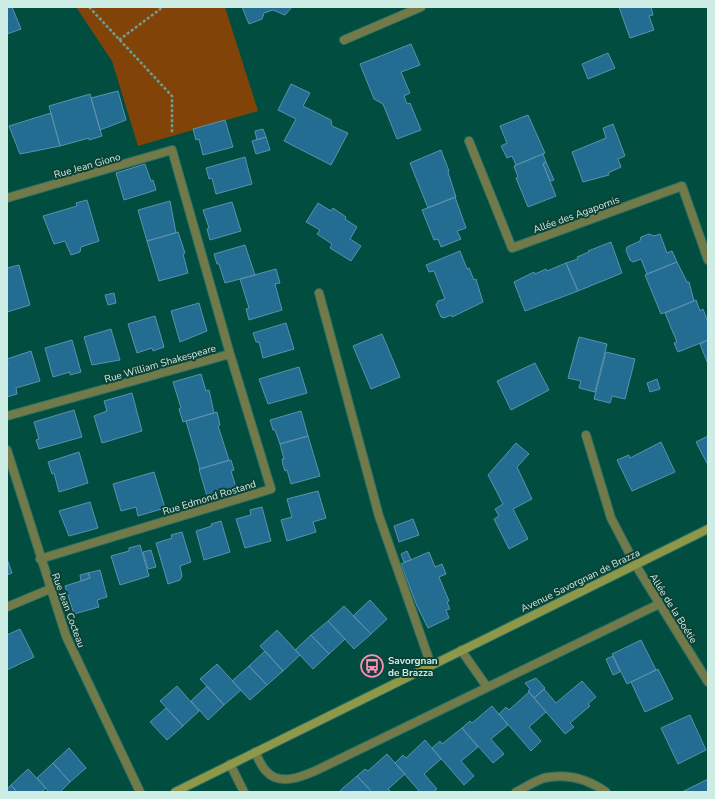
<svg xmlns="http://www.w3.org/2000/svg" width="715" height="799" font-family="'Nunito Sans',sans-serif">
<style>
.green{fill:#824309}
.building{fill:#236d93;stroke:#5d90ad}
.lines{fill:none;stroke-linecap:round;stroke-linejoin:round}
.lane-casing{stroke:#2a6e61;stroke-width:10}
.street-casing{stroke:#2a6e61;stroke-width:10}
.secondary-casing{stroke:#2a6e61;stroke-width:10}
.path{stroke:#6aa095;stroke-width:2.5;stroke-dasharray:3 2;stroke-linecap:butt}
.lane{stroke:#737a49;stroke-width:8}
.street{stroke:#737a49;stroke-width:8}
.secondary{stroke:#8e9848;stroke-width:8}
.labels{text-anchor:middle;stroke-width:4;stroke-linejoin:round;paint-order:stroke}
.street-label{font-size:10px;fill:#cdede4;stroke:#0d4136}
.poi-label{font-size:10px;font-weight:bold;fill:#cdede4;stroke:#0d4136;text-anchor:start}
</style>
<rect width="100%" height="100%" fill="#014e40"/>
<path class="green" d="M76 7H225L258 111 138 146 112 61Z"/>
<path class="building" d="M7 7H12L21 29 7 34Z
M242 7H292L285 15 273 10 264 13 262 19 249 24Z
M619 7H651L653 15 649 16 654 30 630 38Z
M411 44 420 65 401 72 410 93 404 96 407 104 410 103 421 130 397 139 383 104 374 99 360 64Z
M608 53 615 68 588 79 582 64Z
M291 84 310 93 303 106 331 120 332 126 348 133 331 165 284 141 296 119 278 110Z
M118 91 126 120 100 130 91 98Z
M90 94 102 136 89 140V138L60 146 49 106Z
M51 113 60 146 20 154 9 126Z
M528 115 545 153 516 165 512 156 507 158 501 146 507 143 500 126Z
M225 120 233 147 203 155 199 139 196 140 193 129Z
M613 124 625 156 618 159 621 167 608 173 609 175 583 182 572 152 606 138 603 128Z
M263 129 266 137 257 140 255 131Z
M266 137 270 150 256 154 252 141Z
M441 150 449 171 448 172 456 197 428 208 410 163Z
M543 154 546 162 543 164 556 196 528 207 516 178 518 177 514 166Z
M245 157 252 184 216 194 212 178 209 179 206 168Z
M546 162 554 180 550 181 543 164Z
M145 164 151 181 153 180 156 190 124 200 116 173Z
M455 197 466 228 457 231 461 239 441 247 438 239 434 240 422 210Z
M87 200 99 241 81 247 80 252 71 255 65 241 54 244 43 216 77 206 76 203Z
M170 201 176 233 147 241 138 210Z
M232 202 241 231 210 240 207 229 209 228 203 210Z
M318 203 331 211 333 208 346 217 345 219 357 227 350 239 361 246 351 261 330 248 332 244 317 234 320 230 306 222Z
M178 232 185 253 183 254 188 273 159 281 147 241Z
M649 234 654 236 660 234 667 253 672 251 677 262 647 274 641 259 633 262 630 260 626 250 627 247 640 241 641 237Z
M611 242 622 273 578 291 566 263 578 259 577 257 589 252 588 251Z
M245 245 255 275 225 283 219 264H217L214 254Z
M460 251 467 269 469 268 474 280 476 279 483 302 452 317 451 315 444 318 441 317 436 305 438 301 445 299 434 271 429 272 426 265Z
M677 262 687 282H689L694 301 661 314 645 275Z
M566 263 578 291 525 311 514 282 534 272 535 274 546 269 547 271Z
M19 265 30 305 7 312V268Z
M276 269 280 283 275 284 282 310 249 320 246 309 249 308 240 279Z
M114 293 116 303 108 305 105 295Z
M696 300 700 311 703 309 708 322V340L678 352 674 343 677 342 665 313Z
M199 303 207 331 180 342 171 311Z
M155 316 164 347 153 351 152 348 137 353 128 324Z
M286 323 294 349 263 358 259 342H256L253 333Z
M111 329 120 360 92 365 84 337Z
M382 334 400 377 371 389 353 346Z
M579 337 607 344 595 392 579 388 581 381 568 378Z
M72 340 81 372 70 375V372L53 377 45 348Z
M708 340V364L700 344Z
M31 351 40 381 16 388 17 394 7 397V367L8 366 7 359Z
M606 352 635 359 625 399 612 396 610 403 594 399Z
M535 363 549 390 511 410 497 381Z
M299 367 307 393 268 404 259 379Z
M201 374 206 391 209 390 214 413 183 422 179 409 181 408 173 382Z
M657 379 660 389 650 392 647 383Z
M132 393 142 431 102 443 94 416 107 411 104 401Z
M74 410 82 437 39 449 36 440 39 439 34 422Z
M301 411 308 436 280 444 275 430H273L270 420Z
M217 412 220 425 218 426 229 460 200 469 186 421Z
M308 436 320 476 291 484 287 470 285 471 283 465 282 459H284L280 444Z
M708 436V465L696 442Z
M661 442 675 472 632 491 617 460 629 455 630 458Z
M516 443 529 454 517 467 532 499 513 509 528 539 509 549 494 519 499 516 495 509 503 504 488 475Z
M79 452 88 483 59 492 54 473 52 474 48 462Z
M231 460 234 470 231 471 236 487 207 496 199 469Z
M154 472 165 508 138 516 136 507 121 511 113 484Z
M318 491 326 518 313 522 316 532 287 541 281 520 292 517 287 499Z
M90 502 98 528 69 536 59 511Z
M262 507 271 541 245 548 236 519 251 515 250 510Z
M413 519 419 535 399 542 394 526Z
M221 521 230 552 204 560 196 531 212 526 211 524Z
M182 532 191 562 180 566 182 576 180 580 168 584 156 543 172 538 171 535Z
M140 545 149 576 120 585 111 556 129 551V548Z
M151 550 156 567 148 569 143 552Z
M407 551 411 560 404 562 401 554Z
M429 552 435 567 442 564 446 574 439 577 449 601 447 602 450 609 446 610 449 618 428 628 417 606 401 564Z
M7 559 12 573 7 575Z
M100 570 107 597 97 600 99 607 74 614 65 586 90 578 88 573Z
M88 573 90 578 81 581 80 575Z
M370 600 387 619 371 634 353 616Z
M344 606 371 634 354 649 328 621Z
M328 621 345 639 329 654 311 635Z
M20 629 34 657 7 670V635Z
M277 630 300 655 283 671 260 646Z
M311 635 329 654 313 669 295 650Z
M641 640 656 670 627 684 612 654Z
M265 651 283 671 267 685 249 666Z
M613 656 620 672 613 675 606 659Z
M217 664 241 690 224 705 200 679Z
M249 666 267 685 250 700 232 681Z
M658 669 673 699 645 712 631 682Z
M536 678 545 688 534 698 528 691 530 689 525 683Z
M582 681 596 697 588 704 590 706 570 723 574 727 565 734 534 698 544 689 556 703Z
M177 686 199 711 183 726 160 701Z
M207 686 224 705 208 720 191 701Z
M529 692 546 712 529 727 541 741 531 751 499 714 506 707 509 710Z
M492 706 508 725 491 739 504 754 493 763 462 728 470 721 472 723Z
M166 708 183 726 167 740 150 722Z
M690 715 706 750 678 764 661 728Z
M462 728 478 747 461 761 474 776 464 785 432 748 440 741 442 744Z
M425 740 441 759 424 774 437 789 433 792H420L395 763 403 755 406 758Z
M69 748 86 768 70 782 53 763Z
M387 754 405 774 388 789 391 792H372L357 776 365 769 368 771Z
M53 763 70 782 60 792H49L37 778Z
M28 769 46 788 41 792H17L11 785Z
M357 776 372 792H339L343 788Z
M708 779V792H682Z
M11 785 17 792H7V789Z"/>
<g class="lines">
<g class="lane-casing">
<path id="lane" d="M344 40 421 7
M319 293 379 516 431 665
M586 435 611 518 635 564
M7 607 50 589"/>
</g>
<g class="street-casing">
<path id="street" d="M469 141 512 248 682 186 708 260
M7 198 172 150 230 354 7 416
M7 450 66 636 140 792
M40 559 271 489 230 354
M635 564 708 682
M461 650 487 687
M255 752C258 758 261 766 266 771 279 786 301 777 315 771L659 604
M230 764 244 792
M516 792C524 788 535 781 544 778 567 773 588 779 606 792"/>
</g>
<g class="secondary-casing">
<path id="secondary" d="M175 792 708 529"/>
</g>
<path class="path" d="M89 7 172 96V134
M119 40 163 7"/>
<use href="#lane" class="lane"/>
<use href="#street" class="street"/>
<use href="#secondary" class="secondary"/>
</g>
<defs>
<g id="bus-ring" transform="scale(1.15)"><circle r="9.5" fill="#0d4136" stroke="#fe8ebb" stroke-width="1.5"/><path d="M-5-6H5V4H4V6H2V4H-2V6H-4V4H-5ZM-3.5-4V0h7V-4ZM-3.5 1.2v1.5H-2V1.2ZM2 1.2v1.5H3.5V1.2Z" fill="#fe8ebb"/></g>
</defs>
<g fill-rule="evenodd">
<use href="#bus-ring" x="372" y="666"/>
</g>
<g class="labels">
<g class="street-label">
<text transform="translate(87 165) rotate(-16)" y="4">Rue Jean Giono</text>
<text transform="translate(576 214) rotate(-20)" y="4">Allée des Agapornis</text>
<text transform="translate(160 363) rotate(-16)" y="4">Rue William Shakespeare</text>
<text transform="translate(209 497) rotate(-17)" y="4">Rue Edmond Rostand</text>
<text transform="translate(580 580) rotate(-26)" y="4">Avenue Savorgnan de Brazza</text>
<text transform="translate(674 608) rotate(58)" y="4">Allée de la Boétie</text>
<text transform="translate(69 610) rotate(70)" y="4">Rue Jean Cocteau</text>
</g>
<g class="poi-label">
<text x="388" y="664">Savorgnan<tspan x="388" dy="12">de Brazza</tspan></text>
</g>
</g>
<rect width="715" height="799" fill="none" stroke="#cdede4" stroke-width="16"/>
</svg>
